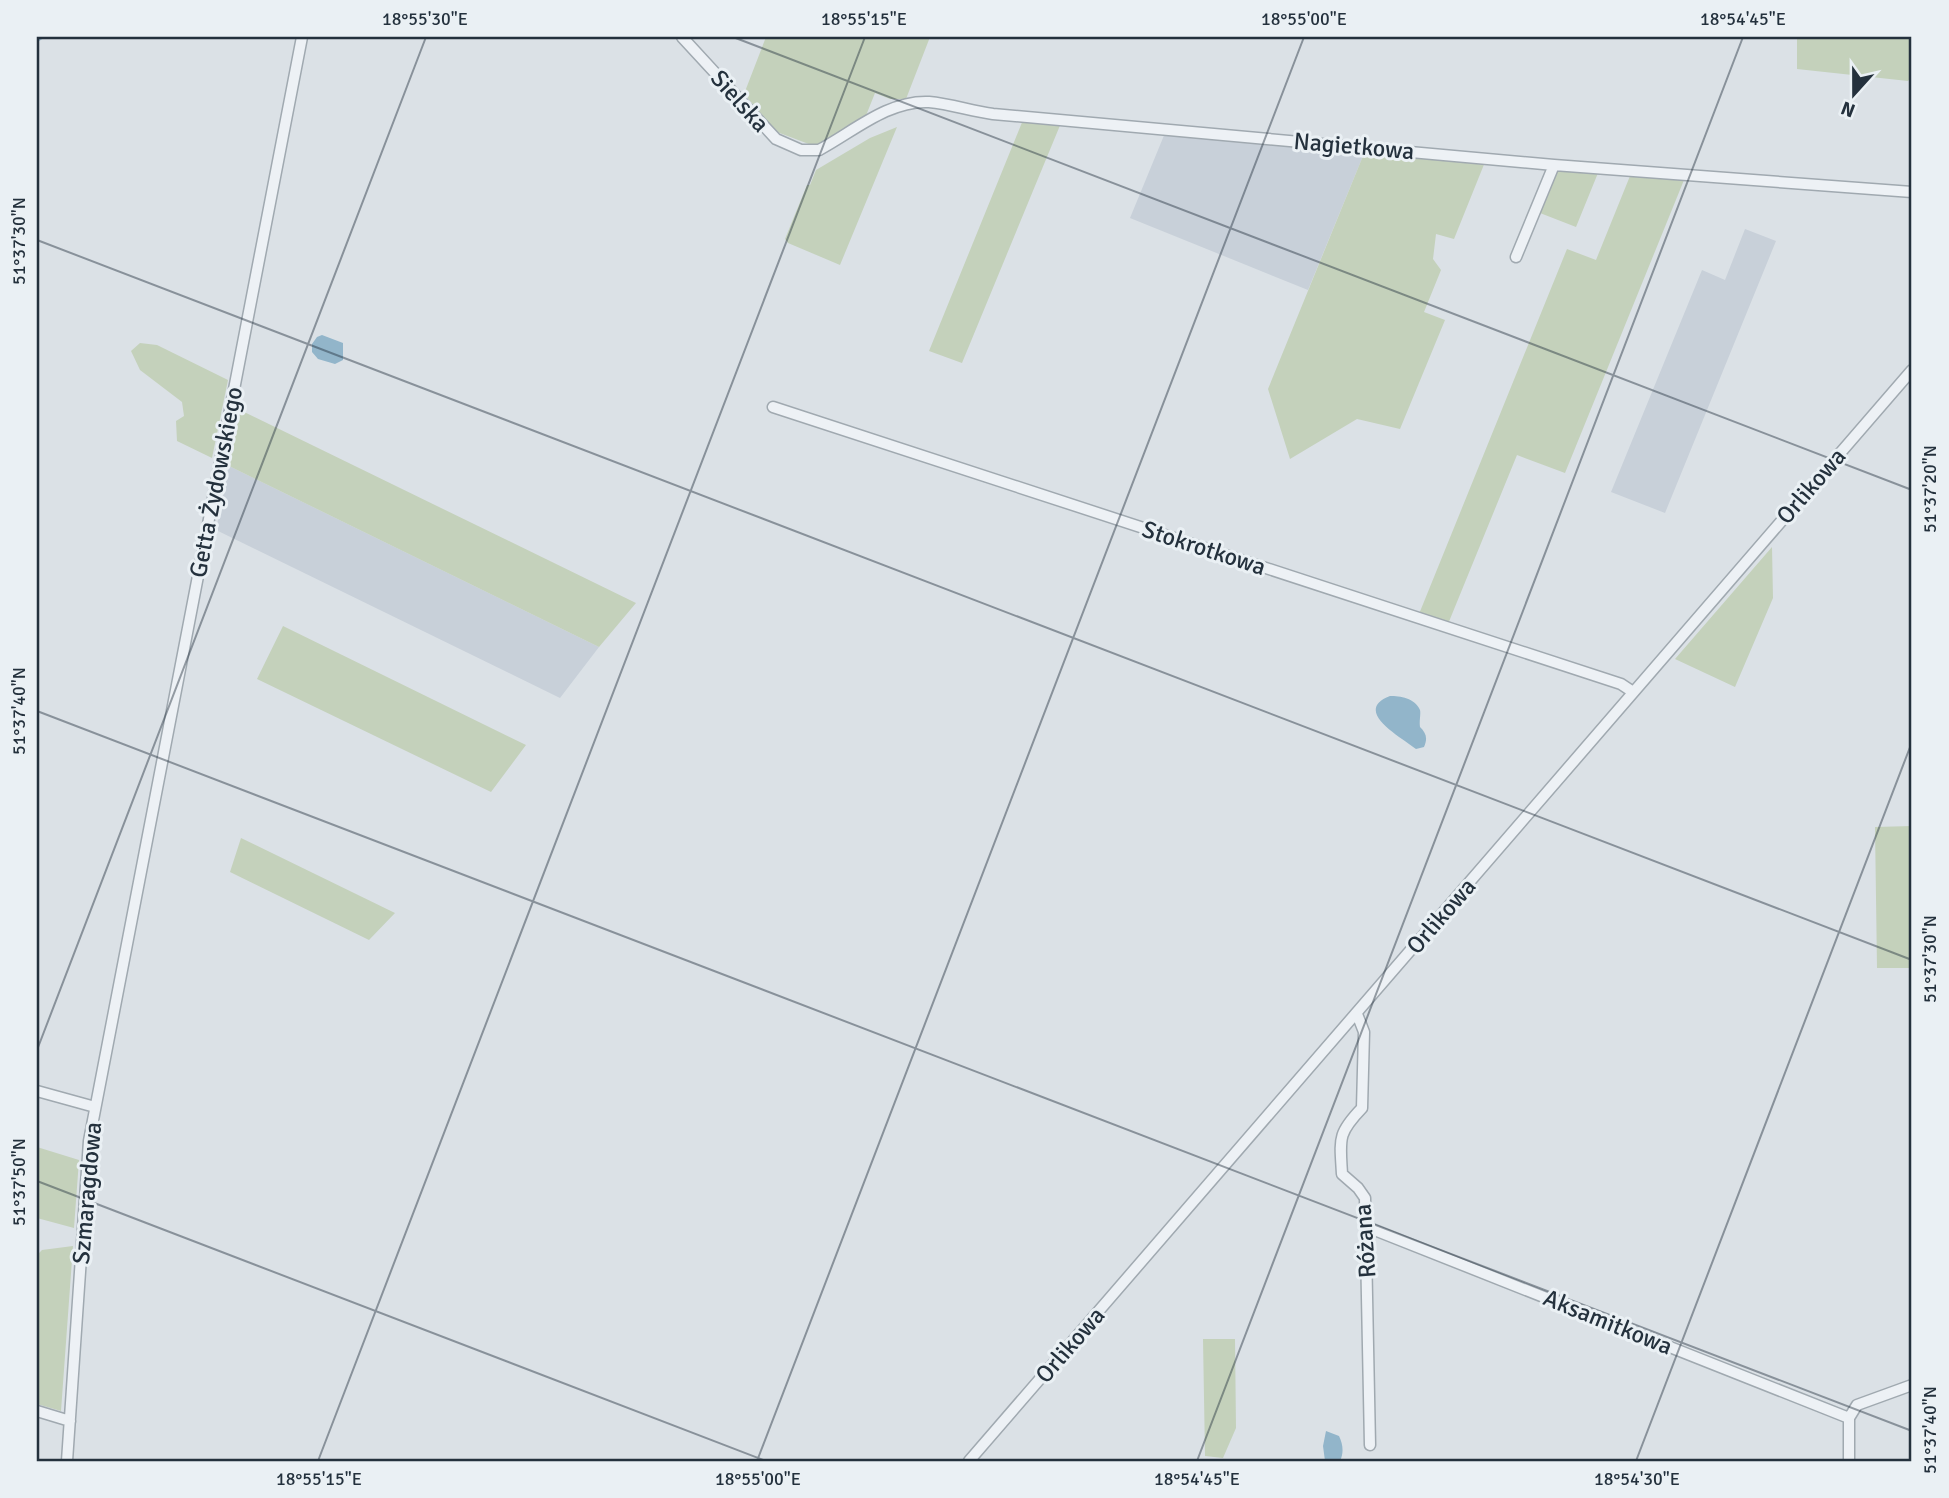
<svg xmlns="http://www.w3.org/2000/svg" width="1949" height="1498" font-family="Signika,sans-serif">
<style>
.built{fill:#c8d0d9}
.green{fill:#c4d1bb}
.water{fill:#92b5ca}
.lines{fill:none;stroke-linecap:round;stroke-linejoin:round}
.stream{stroke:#92b5ca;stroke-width:2.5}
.minor-casing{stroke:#a0a9b0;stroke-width:13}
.minor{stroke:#edf1f5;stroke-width:10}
.ticks{fill:none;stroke:#24313d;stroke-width:2;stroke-opacity:0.45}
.labels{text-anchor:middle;stroke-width:6;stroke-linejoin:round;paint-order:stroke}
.street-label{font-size:24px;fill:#24313d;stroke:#eaf0f4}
.neatline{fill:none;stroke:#24313d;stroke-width:2.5}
.ticks-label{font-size:18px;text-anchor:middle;fill:#24313d}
</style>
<rect width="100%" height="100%" fill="#dbe1e6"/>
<path class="built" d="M1165 133 1365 151 1308 290 1130 218Z
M1745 229 1776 241 1665 513 1611 492 1702 270 1725 280Z
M229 466 599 647 560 698 216 530Z"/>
<path class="green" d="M766 37H930L906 99H890L875 93 865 118 814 146 777 132 744 94Z
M1797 37H1912V76L1908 81 1797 69Z
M1023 120 1061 123 962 363 929 351Z
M897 127 840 265 788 243 785 239 807 185H810L816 170 870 138Z
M1365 151 1485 162 1454 239 1436 234 1433 259 1441 270 1424 312 1445 320 1400 429 1357 419 1290 459 1268 389Z
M1558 169 1598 173 1576 227 1540 213Z
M1630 176 1684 180 1565 473 1517 455 1448 624 1419 614 1567 249 1596 260Z
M140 343 157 345 228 380 212 458 177 441 176 421 184 416 182 402 140 370 131 351Z
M240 410 636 603 599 647 229 466Z
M1772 547 1773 598 1735 687 1675 659Z
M283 626 526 745 491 792 257 679Z
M1912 826V968H1877L1875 827Z
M241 838 395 913 369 940 230 872Z
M37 1147 79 1160 74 1228 37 1218Z
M73 1246 61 1411 37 1404V1255L42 1250Z
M1203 1339H1235L1236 1428 1223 1458 1205 1456Z"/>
<path class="water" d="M322 335 343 343V360L335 364 318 359 312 352V344L317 337Z
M1390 696C1400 696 1415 698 1420 710 1421 714 1419 721 1420 727 1426 733 1428 738 1424 747L1416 749C1403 738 1351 711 1390 696Z
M1326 1431 1339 1436C1343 1444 1344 1453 1340 1461H1325L1323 1446Z"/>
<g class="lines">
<path class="stream" d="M37 41 43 37"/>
<g class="minor-casing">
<path id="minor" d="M682 37 776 139 801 150H819C853 132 888 100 929 102 951 104 971 111 993 114L1554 165 1912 192
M1516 257 1554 165
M773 407 1621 684 1633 692
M1357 1014 1364 1032 1362 1108C1337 1134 1340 1139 1342 1174L1358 1188 1365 1198 1370 1445
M37 1091 95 1107
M1367 1227 1849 1418
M37 1411 70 1421
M67 1461 89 1141 302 37
M969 1461 1912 370
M1849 1461V1418L1857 1405 1912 1385"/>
</g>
<use href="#minor" class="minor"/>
</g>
<path class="ticks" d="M733 37 1912 490M37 240 1912 960M37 711 1912 1431M37 1050 426 37M37 1181 766 1461M318 1461 865 37M757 1461 1304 37M1197 1461 1743 37M1636 1461 1912 742"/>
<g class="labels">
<g class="street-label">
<text transform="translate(740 101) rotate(48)" y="8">Sielska</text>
<text transform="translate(1354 146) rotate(5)" y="8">Nagietkowa</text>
<text transform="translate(216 482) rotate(-79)" y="8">Getta Żydowskiego</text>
<text transform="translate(1811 486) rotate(-49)" y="8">Orlikowa</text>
<text transform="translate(1204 548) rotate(18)" y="8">Stokrotkowa</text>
<text transform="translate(1441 916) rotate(-49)" y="8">Orlikowa</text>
<text transform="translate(87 1193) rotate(-85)" y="8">Szmaragdowa</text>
<text transform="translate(1365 1241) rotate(-94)" y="8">Różana</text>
<text transform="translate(1608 1322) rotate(22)" y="8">Aksamitkowa</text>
<text transform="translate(1070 1345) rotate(-49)" y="8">Orlikowa</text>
</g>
</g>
<rect width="1949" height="1498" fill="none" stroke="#eaf0f4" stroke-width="77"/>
<g transform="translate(1854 94) rotate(201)" stroke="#eaf0f4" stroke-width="5" paint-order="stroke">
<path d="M0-5L12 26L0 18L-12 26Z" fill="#24313d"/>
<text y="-10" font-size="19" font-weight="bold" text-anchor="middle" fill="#24313d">N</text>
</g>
<rect x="38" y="38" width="1872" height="1422" class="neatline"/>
<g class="ticks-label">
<text x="425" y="25">18°55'30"E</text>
<text x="864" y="25">18°55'15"E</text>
<text x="1304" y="25">18°55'00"E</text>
<text x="1743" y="25">18°54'45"E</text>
<text transform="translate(19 241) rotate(-90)" y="6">51°37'30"N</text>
<text transform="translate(1930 489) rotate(-90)" y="6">51°37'20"N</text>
<text transform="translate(19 711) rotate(-90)" y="6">51°37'40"N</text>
<text transform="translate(1930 959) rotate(-90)" y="6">51°37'30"N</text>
<text transform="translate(19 1182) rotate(-90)" y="6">51°37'50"N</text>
<text transform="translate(1930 1430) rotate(-90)" y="6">51°37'40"N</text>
<text x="319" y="1485">18°55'15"E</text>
<text x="758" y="1485">18°55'00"E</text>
<text x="1197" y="1485">18°54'45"E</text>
<text x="1637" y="1485">18°54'30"E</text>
</g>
</svg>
